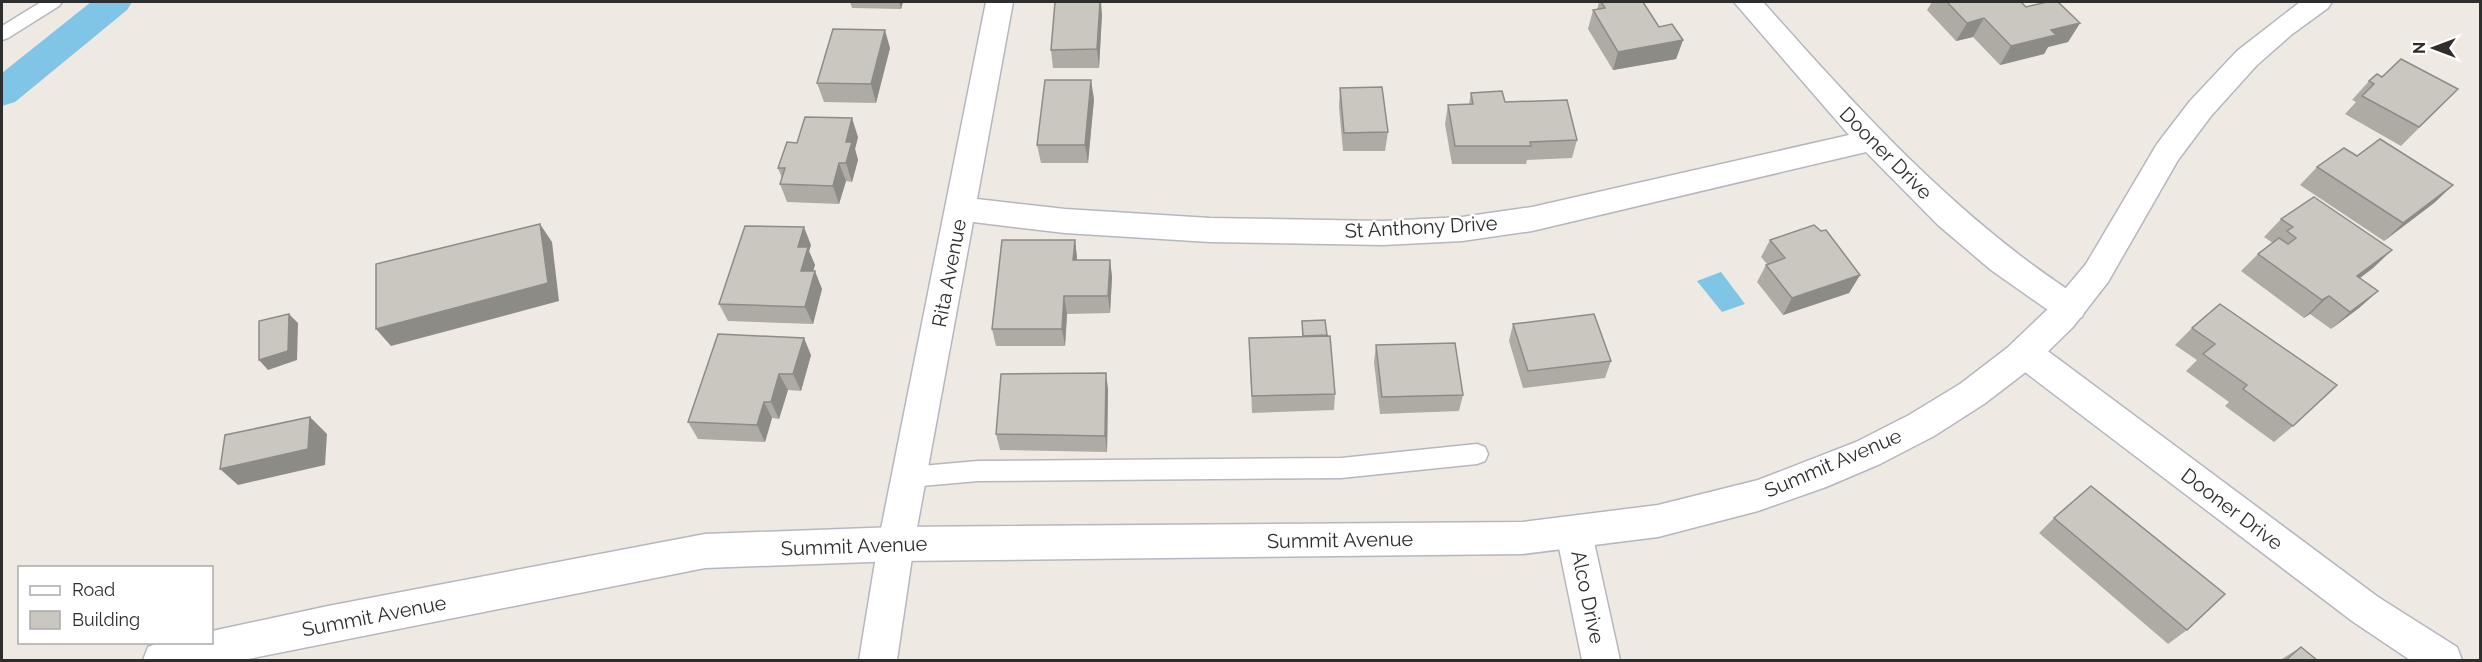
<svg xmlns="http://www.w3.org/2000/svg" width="2482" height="662" font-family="Raleway,sans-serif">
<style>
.water{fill:#80c5e5}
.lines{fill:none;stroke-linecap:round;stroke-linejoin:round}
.canal{fill:#80c5e5;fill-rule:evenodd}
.service-casing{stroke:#b5b7c0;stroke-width:3}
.minor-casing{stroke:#b5b7c0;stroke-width:3}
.tertiary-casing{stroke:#b5b7c0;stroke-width:3}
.service{fill:#fff;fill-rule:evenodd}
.minor{fill:#fff;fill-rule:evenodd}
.tertiary{fill:#fff;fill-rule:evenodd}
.wall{fill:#aeaba5}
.shaded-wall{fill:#8d8b86}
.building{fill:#cac7c0;stroke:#8d8b86;stroke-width:1.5}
.labels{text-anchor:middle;stroke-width:5;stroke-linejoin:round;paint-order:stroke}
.street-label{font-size:20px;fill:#2e2e2e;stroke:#fff}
</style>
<rect width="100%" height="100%" fill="#eee9e2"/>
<path class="water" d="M1721 272 1745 304 1722 312 1697 281Z"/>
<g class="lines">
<path class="canal" d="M91 2H132L127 10 15 102 2 106V73Z"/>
<g class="service-casing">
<path id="service" d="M41 2H62L59 6 8 38 2 40V26Z
M1477 444 1485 447 1488 454 1485 461 1477 464 1341 478 978 481 910 487 902 484 899 477 902 470 910 467 978 461 1341 458Z"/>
</g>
<g class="minor-casing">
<path id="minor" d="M986 2H1013L977 199 1065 209 1210 218 1383 221 1462 217 1532 207 1849 135 1734 2H1763C1860 111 1957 219 2082 299L2086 308 2082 317 2070 321 2058 317 1991 270 1938 225 1866 152 1532 231 1462 241 1383 245 1210 242 1065 233 973 222 914 544 897 660H859L878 544Z
M2025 339 2037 343 2378 597 2457 647 2462 660H2410L2352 621 2013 363 2008 353 2013 343Z
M1574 517 1587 521 1592 533 1620 660H1582L1556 533 1561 521Z"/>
</g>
<g class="tertiary-casing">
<path id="tertiary" d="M2300 2H2332L2328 8 2291 35 2257 65 2211 116 2178 160 2108 282 2073 327 2031 368 1984 404 1934 436 1880 464 1826 487 1758 511 1658 537 1523 554 896 561 705 568 243 660H143L148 647 160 642H212V631L328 606 705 534 896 527 1523 522 1658 505 1758 480 1856 442 1909 415 1960 384 2007 348 2049 308 2086 264 2157 144 2190 101 2237 51Z"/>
</g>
<use href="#service" class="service"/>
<use href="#minor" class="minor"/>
<use href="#tertiary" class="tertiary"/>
</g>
<path class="wall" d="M850 2H903L901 9 852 8Z
M1599 2H1643L1659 27 1683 40 1676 59 1613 70 1588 29 1593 10H1597Z
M1932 2H2021L2026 7 2080 23 2068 42 2048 47 2044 54 2000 65 1973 37 1956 41 1927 10Z
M1102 14 1099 68H1053L1051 50Z
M890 48 876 103 824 102 817 83Z
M2382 77 2458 89 2401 146 2345 114 2356 102 2352 100 2369 81Z
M1340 88 1388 132 1385 151H1343L1339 107Z
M1471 93 1505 102 1577 140 1572 158 1527 160 1526 164H1452L1445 124 1448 105 1469 104Z
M1094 99 1088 163H1041L1037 145Z
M858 137 855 149 858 160 852 182 846 181 839 204 787 202 780 184 782 178 778 168 797 143Z
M2357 156 2453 185 2434 203 2384 241 2300 185 2317 167Z
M2281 219 2392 250 2373 268 2360 278 2378 291 2359 308 2331 329 2310 314 2304 318 2241 271 2258 254 2273 243 2264 237Z
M1075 240 1077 260H1110L1112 277 1110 313 1067 314 1065 346H996L992 329Z
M1770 240 1860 275 1849 293 1783 315 1757 282 1766 265 1767 264 1761 257Z
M811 245 809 251 815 265 813 271 822 289 813 324 728 321 719 304Z
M2220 304 2293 426 2274 442 2225 406 2229 402 2186 371 2197 360 2175 345 2192 328Z
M1325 320 1326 336 1335 394 1334 410 1252 413 1249 338 1302 337V321Z
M1513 324 1611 361 1605 378 1523 388 1509 341Z
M1376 345 1463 395 1459 411 1380 414 1374 362Z
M811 355 801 391 788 390 779 419 772 418 765 442 698 439 688 422Z
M1108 389 1107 452 1000 450 996 434Z
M2054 518 2187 630 2168 644 2039 533Z
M2301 647 2317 660H2280Z"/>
<path class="shaded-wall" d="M899 2H903L901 9Z
M1100 2H1101L1102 14 1099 68 1097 49Z
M1984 18 1973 37 1956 41 1967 23Z
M2080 23 2068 42 2048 47 2044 54 2000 65 2011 46 2051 30Z
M885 30 890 48 876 103 871 84Z
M1683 40 1676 59 1613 70 1618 52Z
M1091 80 1094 99 1088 163 1085 145Z
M852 118 858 137 855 149 858 160 852 182 846 163V142Z
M839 163 846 181 839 204 833 186Z
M2453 185 2434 203 2384 241 2403 223Z
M540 224 552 242 559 301 391 346 376 329Z
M804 227 811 245 809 251 815 265 808 288 801 271 798 247Z
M1075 240 1077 257 1075 277 1073 260Z
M2392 250 2373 268 2339 294 2357 276Z
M1110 260 1112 277 1110 313 1108 296Z
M815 271 822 289 813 324 805 307Z
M1860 275 1849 293 1783 315 1792 298Z
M2378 291 2359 308 2331 329 2350 312Z
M1064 296 1067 314 1065 346 1062 329Z
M2329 296 2310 314 2304 318 2322 300Z
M289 314 298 323 297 360 268 370 259 360Z
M804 338 811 355 801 391 793 374Z
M1106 373 1108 389 1107 452 1105 436Z
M779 374 788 390 779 419 771 402Z
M764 402 772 418 765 442 757 425Z
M310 417 327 434 325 465 238 485 220 469Z"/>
<path class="building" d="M1055 2H1100L1097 49 1051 50Z
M1601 2H1643L1659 27 1672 24 1683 40 1618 52 1593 10 1605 8Z
M1947 2H2021L2026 7 2047 2H2058L2080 23 2051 30 2056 35 2011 46 1984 18 1967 23Z
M833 29 885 30 871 84 817 83Z
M2401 59 2458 89 2419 127 2362 96 2374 84 2369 81 2377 74 2382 77Z
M1045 80H1091L1085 145H1037Z
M1382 87 1388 132 1344 133 1340 88Z
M1502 91 1505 102 1567 100 1577 140 1530 142 1531 146H1455L1448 105 1473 104 1471 93Z
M805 117 852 118 846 142H852L846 163H839L833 186 780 184 785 168H778L787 142 797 143Z
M2380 139 2453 185 2403 223 2317 167 2344 148 2357 156Z
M2314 197 2392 250 2357 276 2378 291 2350 312 2329 296 2322 300 2258 254 2279 238 2288 244 2296 238 2287 231 2293 227 2281 219Z
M540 224 548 283 376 329V264Z
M1814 225 1821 231 1826 230 1860 275 1792 298 1766 265 1785 258 1770 240Z
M745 226 804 227 798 247H808L801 271H815L805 307 719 304Z
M1002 240H1075L1073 260H1110L1108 296H1064L1062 329H992Z
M2220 304 2337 385 2293 426 2243 389 2247 385 2203 354 2215 344 2192 328Z
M289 314 288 351 259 360V321Z
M1594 314 1611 361 1528 371 1513 324Z
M1325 320 1327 335 1303 336 1302 321Z
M718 334 804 338 793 374H779L771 402H764L757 425 688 422Z
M1330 336 1335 394 1252 396 1249 338Z
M1455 343 1463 395 1382 397 1376 345Z
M1106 373 1105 436 996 434 1001 374Z
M310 417 308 449 220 469 225 435Z
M2091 486 2225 594 2187 630 2054 518Z
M2301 647 2317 660H2286Z"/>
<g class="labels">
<g class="street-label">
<text transform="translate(1886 153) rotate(45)" y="7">Dooner Drive</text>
<text transform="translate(1421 227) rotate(-3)" y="7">St Anthony Drive</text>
<text transform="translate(949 273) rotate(-79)" y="7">Rita Avenue</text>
<text transform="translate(1833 463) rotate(-23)" y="7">Summit Avenue</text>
<text transform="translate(2232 509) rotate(37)" y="7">Dooner Drive</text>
<text transform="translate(1340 540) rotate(-1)" y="7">Summit Avenue</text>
<text transform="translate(854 546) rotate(-2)" y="7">Summit Avenue</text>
<text transform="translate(1588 597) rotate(78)" y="7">Alco Drive</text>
<text transform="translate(374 616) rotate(-11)" y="7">Summit Avenue</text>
</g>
</g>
<rect width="2482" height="662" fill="none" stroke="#2e2e2e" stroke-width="6"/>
<rect x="18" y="566" width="195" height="78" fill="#ffffff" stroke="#ababab" stroke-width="1.5"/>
<rect x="30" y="586" width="30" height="9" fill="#ffffff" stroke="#ababab" stroke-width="1.5"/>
<text x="72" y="596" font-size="18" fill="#2e2e2e">Road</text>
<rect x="30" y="611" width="30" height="18" fill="#cac7c0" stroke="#ababab" stroke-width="1.5"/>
<text x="72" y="626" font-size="18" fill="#2e2e2e">Building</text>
<g transform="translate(2434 48) rotate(270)" stroke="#ffffff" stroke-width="4.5" paint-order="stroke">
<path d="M0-4.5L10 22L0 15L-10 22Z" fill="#2e2e2e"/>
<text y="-9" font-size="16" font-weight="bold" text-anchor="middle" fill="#2e2e2e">N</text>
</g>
</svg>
